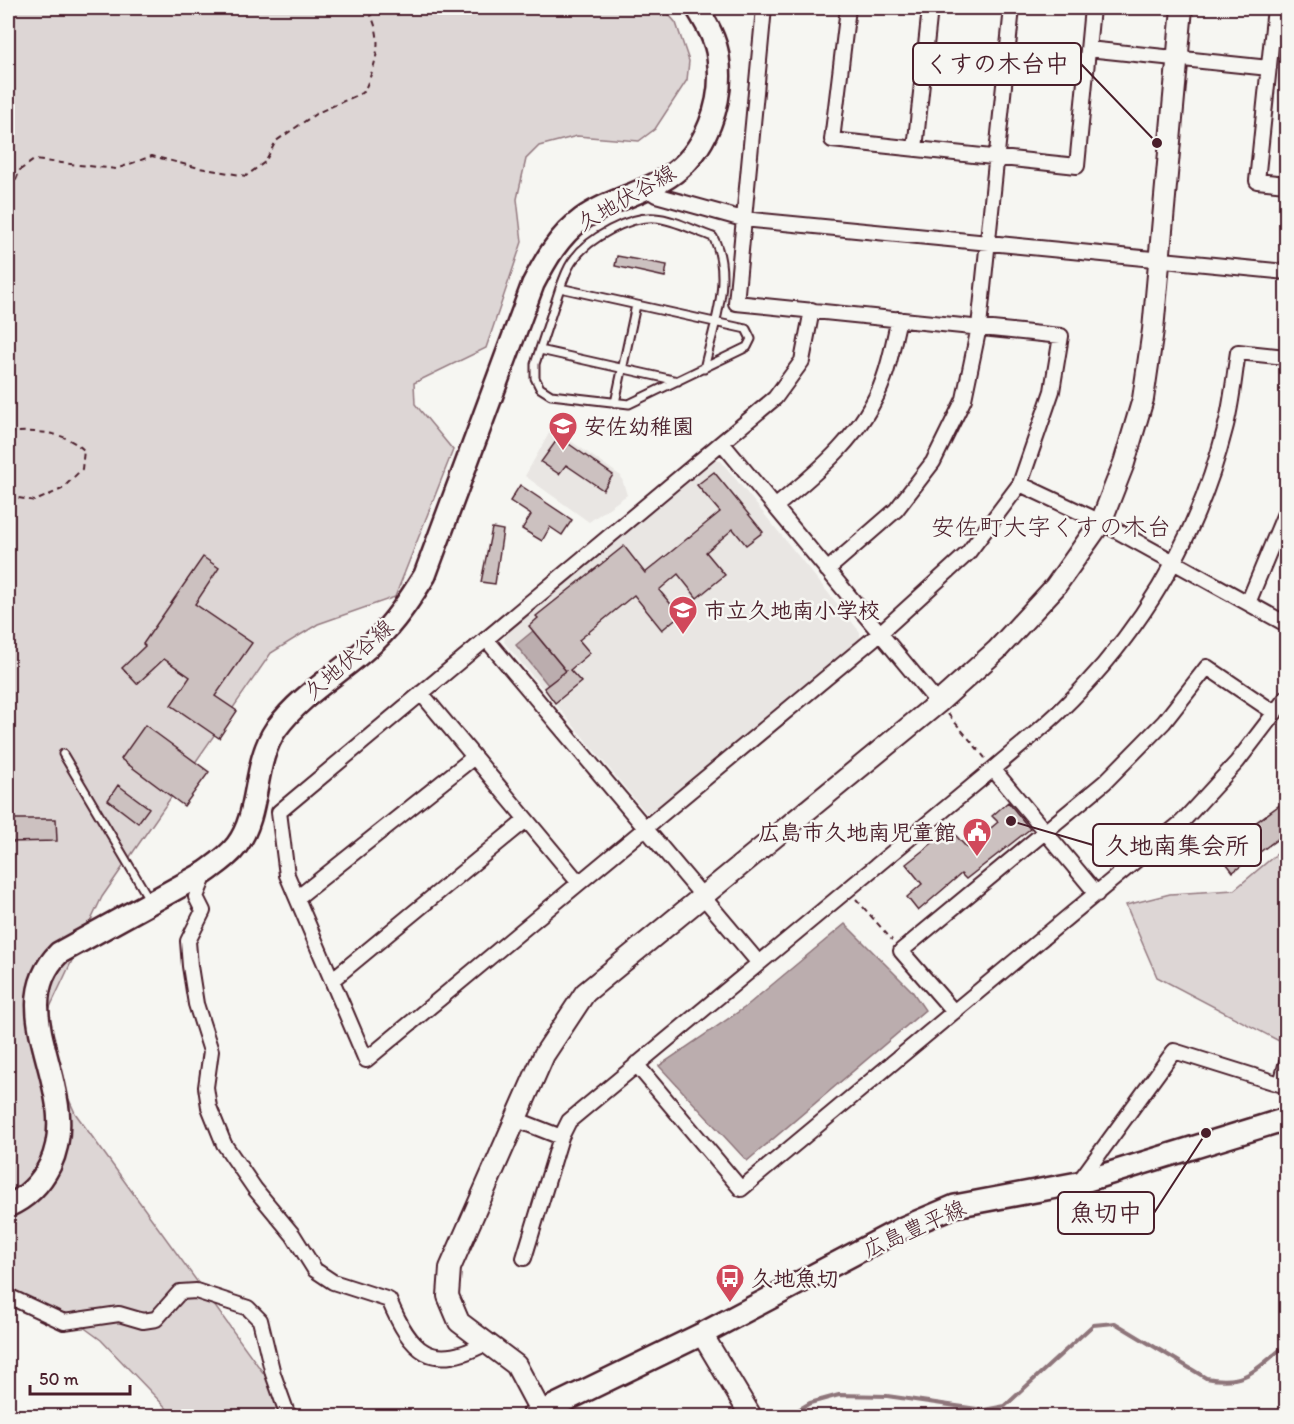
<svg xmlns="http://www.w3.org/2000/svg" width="1294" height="1424" font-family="Itim,'Klee One',sans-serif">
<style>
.built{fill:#e9e6e3}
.green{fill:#ddd6d5;stroke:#947a80;stroke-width:1.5}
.water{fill:#bbadae;stroke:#8e747a;stroke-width:1.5}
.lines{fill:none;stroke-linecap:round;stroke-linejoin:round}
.stream{stroke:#8e747a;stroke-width:4}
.building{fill:#ccc1c0;stroke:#4a1f2b;stroke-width:1.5}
.lane-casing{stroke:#4a1f2b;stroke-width:11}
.street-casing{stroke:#4a1f2b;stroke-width:18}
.secondary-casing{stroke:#4a1f2b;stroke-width:24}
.primary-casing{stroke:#4a1f2b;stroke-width:26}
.path{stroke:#4a1f2b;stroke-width:2;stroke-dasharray:6 4.5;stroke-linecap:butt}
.lane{stroke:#f6f6f2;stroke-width:7}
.street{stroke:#f6f6f2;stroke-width:14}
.secondary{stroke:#f6f6f2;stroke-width:20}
.primary{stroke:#f6f6f2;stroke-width:21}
.labels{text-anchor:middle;stroke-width:5;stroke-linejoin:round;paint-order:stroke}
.street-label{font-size:22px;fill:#4a1f2b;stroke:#f6f6f2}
.poi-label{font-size:22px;font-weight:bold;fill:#4a1f2b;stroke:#f6f6f2;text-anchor:start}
.neighbourhood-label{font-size:24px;fill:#4a1f2b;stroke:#f6f6f2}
.leader{fill:none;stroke:#4a1f2b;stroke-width:2}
.callout-dot{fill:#4a1f2b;stroke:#f6f6f2;stroke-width:2}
.callout{fill:#f6f6f2;stroke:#4a1f2b;stroke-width:2}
.callout-label{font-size:24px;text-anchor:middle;font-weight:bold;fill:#4a1f2b}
</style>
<rect width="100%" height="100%" fill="#f6f6f2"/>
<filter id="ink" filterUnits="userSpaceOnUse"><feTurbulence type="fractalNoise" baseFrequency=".0167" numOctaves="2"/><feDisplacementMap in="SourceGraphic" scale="12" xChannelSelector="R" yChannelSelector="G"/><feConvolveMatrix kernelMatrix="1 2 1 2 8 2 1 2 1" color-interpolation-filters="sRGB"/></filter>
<g filter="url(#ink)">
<path class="built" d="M552 428 621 476 627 495 589 522 525 476Z
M712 460 721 461 860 632V640L652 815 646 813 504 642 506 631Z"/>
<path class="green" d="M8 8H663L676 23 689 61 687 80 655 129 639 141 577 136 539 146 526 159 517 199 522 242 486 348 414 383 415 404 453 450 395 597 318 624 271 653 102 897 43 1022 50 1057 75 1113 280 1396 281 1416H174L101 1340 64 1313 8 1306Z
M1286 846V1025L1279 1041 1157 977 1126 905 1170 894 1234 890Z"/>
<path class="water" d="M533 631 566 671 548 685 516 645Z
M845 924 912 991 925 1010 747 1161 659 1066 744 1008Z"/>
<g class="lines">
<path class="stream" d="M788 1416 810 1403 839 1395 887 1396 984 1410 1005 1406 1093 1325 1115 1323 1206 1378C1248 1386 1256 1368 1286 1345"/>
</g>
<path class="building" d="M617 256 667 265 665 277 615 266Z
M559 437 613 475 603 490 566 465 559 474 541 462Z
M714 472 763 532 746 545 733 529 706 552 725 575 697 598 678 574 659 590 680 615 662 630 634 595 579 640 590 653 570 670 581 682 555 703 544 688 566 671 529 626 538 618 536 616 624 546 645 573 720 512 697 485Z
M520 485 572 520 562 535 550 527 542 541 522 529 531 515 510 501Z
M492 528 503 530 495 584 481 582Z
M203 557 219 568 195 604 252 643 215 696 237 711 219 738 171 705 190 677 164 659 137 684 122 668 145 646 143 644Z
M145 725 209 772 184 806 121 759Z
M118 785 149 808 138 823 108 800Z
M1008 802 1030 829 966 879 961 874 918 911 907 897 922 884 906 864 950 829 967 848 998 822 992 816Z
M1281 804 1287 812V832L1233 872 1217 851Z
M8 819H56L57 841 8 842Z"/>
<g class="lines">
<g class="lane-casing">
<path id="lane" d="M560 288 746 329 751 339 747 347 629 404 551 395 540 388 535 378V364Z
M560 288C564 279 567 267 574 259 589 238 629 216 655 218 673 219 695 231 713 237 734 276 713 328 704 369
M540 350 678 381
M615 403 636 305
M63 754 149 899"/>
</g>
<g class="street-casing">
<path id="street" d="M764 8 736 303 1061 336 1052 391 1020 484 968 553 879 634 366 1060 287 875 279 812 775 398 802 361 812 310
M848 8 832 140 1077 166 1092 8
M1275 8 1257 181 1286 184
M1088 49 1269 68
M915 149 930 8
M647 189 656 195 743 219 1286 272
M722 443 938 703
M1020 484 1101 522 1286 624
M775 507C819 471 865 433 884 378 891 359 894 338 899 319
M827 570 896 510 933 462 964 399 979 327 1012 8
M1248 603 1286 511
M486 639 758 962
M421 693 579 883
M993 769 1097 894
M206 872 196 897 203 911 188 941 190 966 196 1004 211 1051 206 1087 209 1107 224 1144 255 1189 293 1235 315 1270 333 1282 389 1300C411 1352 431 1373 486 1343
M297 898 474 757
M332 980 526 820
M954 1012 901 951 1105 782 1164 722 1207 667 1275 713
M636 1064 741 1189 1182 822 1237 762 1286 698
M1281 1084 1286 1065
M515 1119 561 1137
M1078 1183 1174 1051 1286 1086
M524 1258 561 1137 569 1121 993 769C1015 750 1038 732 1059 712 1142 632 1197 540 1225 429 1232 404 1234 377 1238 352L1286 357
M8 1296 64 1322 119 1314 143 1321 156 1319 180 1292 196 1291 248 1308 260 1320 273 1374 287 1413 291 1416"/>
</g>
<g class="secondary-casing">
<path id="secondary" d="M702 1334 751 1416
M541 1412 516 1365 459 1322 448 1296 450 1268 544 1055 585 993 938 703 997 650 1055 587 1101 522 1124 463 1143 399 1153 330 1182 8"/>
</g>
<g class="primary-casing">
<path id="primary" d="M8 1206C26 1198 41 1183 50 1165 85 1091 0 1012 59 953L206 872C217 864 229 856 237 845 261 813 252 764 276 729 303 692 343 672 375 641 395 622 410 599 425 575L533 284C546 259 559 236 582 219 607 201 641 194 668 177 706 153 725 101 718 57 716 39 706 23 697 8
M533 1416 702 1334 903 1228 955 1206 1078 1183 1286 1119"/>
</g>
<path class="path" d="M8 200 20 170 34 160 116 169 152 156 199 168 246 176 265 162 276 141 317 113 364 92C377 61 385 38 367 8
M8 432C38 432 60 429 84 450L82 469 62 489 35 501 8 496
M948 714 985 758
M856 899 892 940"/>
<use href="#lane" class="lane"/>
<use href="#street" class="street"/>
<use href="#secondary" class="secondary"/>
<use href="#primary" class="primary"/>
</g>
</g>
<defs>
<g id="school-pin" transform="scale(1.5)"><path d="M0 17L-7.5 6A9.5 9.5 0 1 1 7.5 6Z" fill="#d1495b" stroke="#f6f6f2"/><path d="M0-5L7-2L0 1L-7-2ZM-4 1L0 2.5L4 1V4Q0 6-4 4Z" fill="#fff"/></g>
<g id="civic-pin" transform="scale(1.5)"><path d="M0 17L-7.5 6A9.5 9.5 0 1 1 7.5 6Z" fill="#d1495b" stroke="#f6f6f2"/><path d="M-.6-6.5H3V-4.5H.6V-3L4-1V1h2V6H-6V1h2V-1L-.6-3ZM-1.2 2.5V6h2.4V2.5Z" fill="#fff"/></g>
<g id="bus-pin" transform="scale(1.5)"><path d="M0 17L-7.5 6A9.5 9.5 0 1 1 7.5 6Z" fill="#d1495b" stroke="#f6f6f2"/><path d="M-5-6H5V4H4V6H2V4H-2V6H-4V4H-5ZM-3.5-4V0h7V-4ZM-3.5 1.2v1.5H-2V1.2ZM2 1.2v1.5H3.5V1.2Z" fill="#fff"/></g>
</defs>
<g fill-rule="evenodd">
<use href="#school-pin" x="563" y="426"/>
<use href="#school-pin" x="683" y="610"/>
<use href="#civic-pin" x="977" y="832"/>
<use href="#bus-pin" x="730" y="1278"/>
</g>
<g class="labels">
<g class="street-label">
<text transform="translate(626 197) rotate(-30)" y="8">久地伏谷線</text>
<text transform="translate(348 659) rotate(-41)" y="8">久地伏谷線</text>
<text transform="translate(914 1228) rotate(-24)" y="8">広島豊平線</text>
</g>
<g class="poi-label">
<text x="584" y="434">安佐幼稚園</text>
<text x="704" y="618">市立久地南小学校</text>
<text x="956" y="840" text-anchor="end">広島市久地南児童館</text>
<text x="751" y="1286">久地魚切</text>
</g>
<g class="neighbourhood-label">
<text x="1051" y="535">安佐町大字くすの木台</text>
</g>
</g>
<path class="leader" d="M1157 143L1081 64M1011 821L1093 845M1206 1133L1154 1213"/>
<g class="callout-dot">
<circle cx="1157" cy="143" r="6"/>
<circle cx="1011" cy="821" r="6"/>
<circle cx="1206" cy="1133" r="6"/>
</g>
<g class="callout">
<rect x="913" y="43" width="168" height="42" rx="6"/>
<rect x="1093" y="824" width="168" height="42" rx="6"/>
<rect x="1058" y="1192" width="96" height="42" rx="6"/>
</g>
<g class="callout-label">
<text x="997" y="72">くすの木台中</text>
<text x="1177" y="854">久地南集会所</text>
<text x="1106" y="1221">魚切中</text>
</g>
<rect width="1294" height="1424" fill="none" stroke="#f6f6f2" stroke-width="30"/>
<rect x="15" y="15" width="1264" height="1394" fill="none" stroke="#4a1f2b" stroke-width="2" filter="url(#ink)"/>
<path d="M30 1385v9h100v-9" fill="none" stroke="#4a1f2b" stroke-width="3"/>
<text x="39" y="1385" font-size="18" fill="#4a1f2b" stroke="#f6f6f2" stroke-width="4.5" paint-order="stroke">50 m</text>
</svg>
